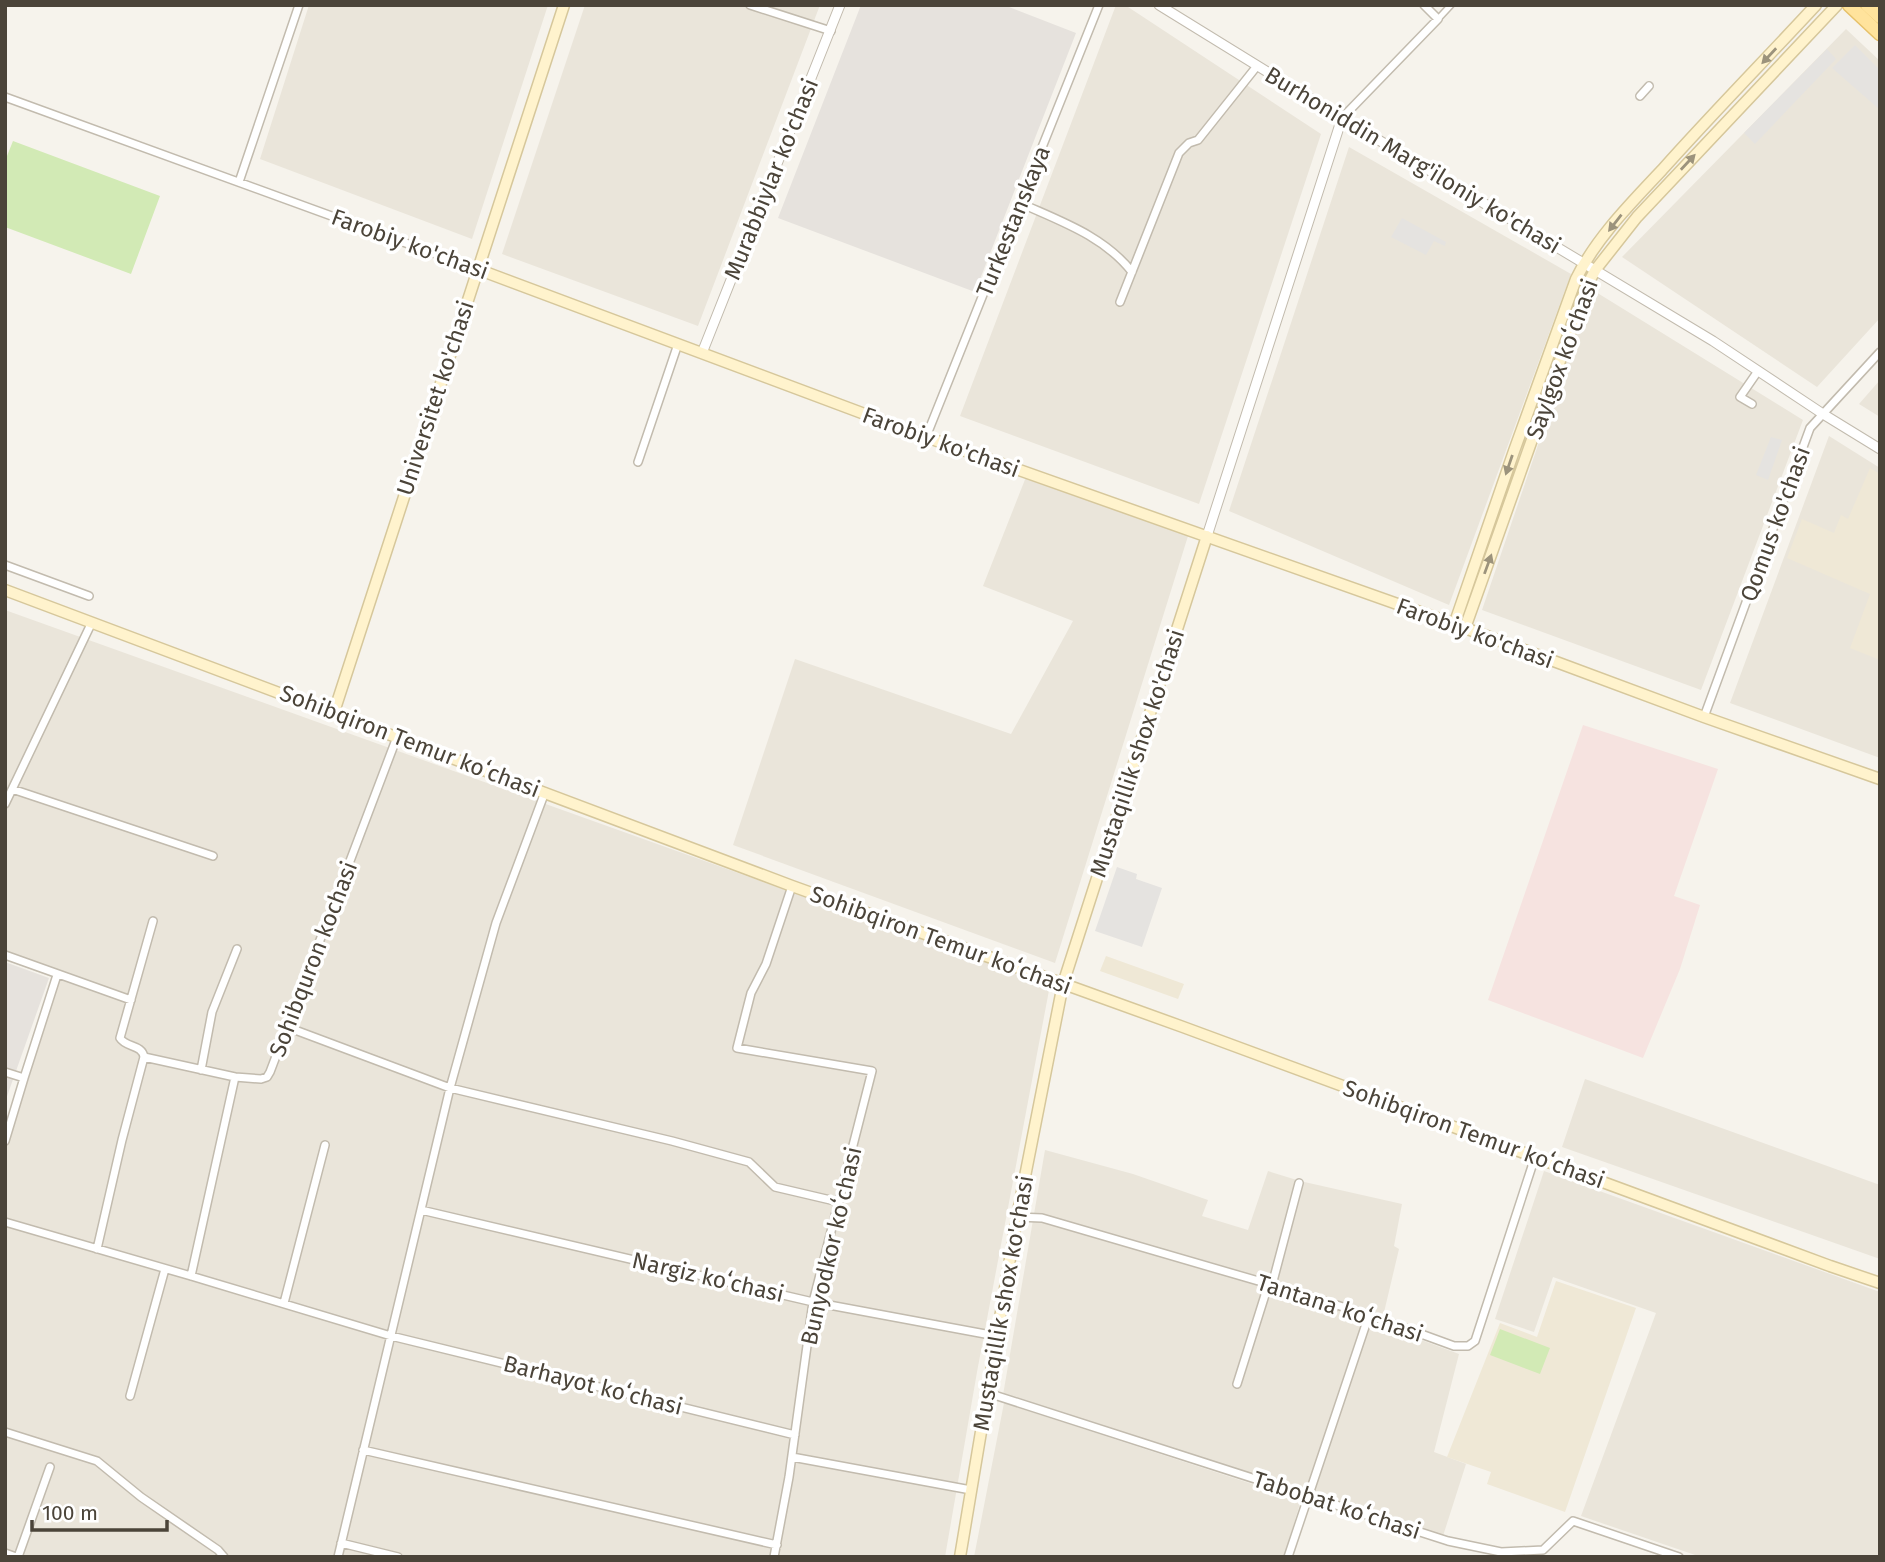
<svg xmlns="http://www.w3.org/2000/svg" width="1885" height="1562" font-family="'Fira Sans',sans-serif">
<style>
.residential{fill:#eae5da}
.industrial{fill:#e6e2dd}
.education{fill:#efe8d6}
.medical{fill:#f6e3e0}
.pitch{fill:#d2eab5}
.parking{fill:#e5e3e0}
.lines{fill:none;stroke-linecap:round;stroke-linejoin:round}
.pedestrian-casing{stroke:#c2bbae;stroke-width:8}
.minor-casing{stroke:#c2bbae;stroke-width:10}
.tertiary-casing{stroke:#c2bbae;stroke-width:11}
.secondary-casing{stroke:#d6c79b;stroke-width:13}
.primary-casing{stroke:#e6c16a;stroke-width:15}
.pedestrian{stroke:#fff;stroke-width:5}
.minor{stroke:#fff;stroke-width:7}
.tertiary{stroke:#fff;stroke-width:9}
.secondary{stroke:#fff3cd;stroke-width:10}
.primary{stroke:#ffe39c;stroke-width:12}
.oneway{fill:#9c937c}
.labels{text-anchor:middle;stroke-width:7;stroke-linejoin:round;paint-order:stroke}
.street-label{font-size:23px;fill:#4b4439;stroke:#fff}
</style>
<rect width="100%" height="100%" fill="#f6f3ec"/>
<path class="residential" d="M309 5H548L472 239 260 159Z
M585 5H820L698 326 502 254Z
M1116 5H1125L1321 134 1199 504 960 416Z
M1846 29 1880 61V318L1817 387 1622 257Z
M1349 147 1571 274 1449 605 1229 511Z
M1591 289 1803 420 1701 690 1482 610Z
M1880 380V417L1859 404Z
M1829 436 1880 468V758L1730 703Z
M1026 477 1188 536 1055 963 733 845 795 659 1011 734 1073 621 983 586Z
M5 610 1050 985 977 1372 945 1557H5V1142L57 979 5 960Z
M1585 1079 1880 1185V1259L1562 1147Z
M1045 1150 1133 1174 1208 1200 1202 1216 1248 1230 1268 1171 1300 1181 1402 1204 1394 1246 1399 1249 1381 1325 1459 1354 1434 1452 1469 1465 1466 1464 1443 1536 1003 1395Z
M1544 1171 1880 1292V1557H1701L1581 1516 1656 1313 1553 1277 1534 1332 1495 1319Z
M1004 1403 1301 1500 1284 1557H974Z"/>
<path class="industrial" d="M861 5H1004L1076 33 975 292 778 218Z
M5 962 49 978 5 1102Z"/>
<path class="education" d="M1870 468 1880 474V660L1850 648 1870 594 1787 558 1802 519 1834 533 1841 515 1848 519Z
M1106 956 1184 984 1178 999 1100 971Z
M1556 1281 1636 1308 1565 1512 1487 1484 1491 1472 1447 1457 1500 1323 1537 1337Z"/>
<path class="medical" d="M1583 725 1718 769 1674 896 1700 905 1680 969 1643 1058 1488 1000Z"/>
<path class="pitch" d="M13 141 160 196 131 274 5 227V161Z
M1500 1329 1550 1348 1540 1374 1490 1355Z"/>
<path class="parking" d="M1855 45 1880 70 1879 109 1832 68Z
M1827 49 1836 59 1755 144 1744 133Z
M1402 218 1446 242 1445 246 1434 241 1426 255 1391 237Z
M1771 437 1782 440 1768 480 1756 475Z
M1117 867 1137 874 1136 879 1162 888 1142 947 1095 931Z"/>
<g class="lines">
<g class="pedestrian-casing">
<path id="pedestrian" d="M1438 19 1451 5"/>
</g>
<g class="minor-casing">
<path id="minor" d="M750 5 831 31
M1640 96 1649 86
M5 97 477 269
M1342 118 1438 19 1424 5
M239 182 299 5
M1020 203C1060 221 1104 236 1132 272
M1120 302 1179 153 1189 143 1198 140 1257 66
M1752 404 1740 397 1758 371
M926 437 1099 5
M638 462 678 344
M5 565 89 596
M1704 717 1810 428 1880 352
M12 789 213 856
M5 804 92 622
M5 955 131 1000
M287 1027 450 1088 672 1141 749 1162 775 1187 839 1202
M144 1057 235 1077
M201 1070 212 1012 237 949
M5 1072 24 1078 57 975
M5 1141 24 1078
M421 1210 813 1302 996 1336
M1017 1217 1042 1218 1272 1285 1369 1315 1454 1346H1468L1475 1341 1535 1157
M5 1222 191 1276 391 1336 795 1435
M97 1249 122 1140 144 1057C142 1044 126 1048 120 1038L153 921
M191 1276 235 1077 261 1079 267 1077 270 1072 397 737
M284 1303 325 1145
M1237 1384 1265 1295 1272 1285 1299 1183
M988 1393 1448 1541 1501 1552 1543 1550 1573 1521 1679 1557
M130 1396 165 1269
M5 1432 97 1461 141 1497 218 1550 224 1557
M363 1450 777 1545
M792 1457 971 1490
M341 1543 398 1557
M5 1553 16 1557
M18 1557 50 1467
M338 1557 450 1088 496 923 545 792
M774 1557 789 1477 813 1302 872 1071 737 1048 751 993 766 964 792 886
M1288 1557 1369 1315"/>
</g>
<g class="tertiary-casing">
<path id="tertiary" d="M1159 5 1342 118 1713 341 1823 414 1880 449
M702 353 840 5
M1207 536 1342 118"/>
</g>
<g class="secondary-casing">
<path id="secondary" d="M477 269 926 437 1465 628 1704 717 1880 779
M5 590 792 886 1183 1027 1830 1266 1880 1283
M1454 625 1514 451 1576 279C1596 238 1631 203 1662 170 1712 114 1765 60 1816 5
M1465 628 1587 285 1596 269 1637 217 1837 5
M334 712 564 5
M960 1557 1017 1217 1063 984 1207 536"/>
</g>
<g class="primary-casing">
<path id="primary" d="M1849 5 1880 34
M1867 5 1880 17"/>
</g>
<use href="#pedestrian" class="pedestrian"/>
<use href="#minor" class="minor"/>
<use href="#tertiary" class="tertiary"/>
<use href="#secondary" class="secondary"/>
<use href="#primary" class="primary"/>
</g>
<defs><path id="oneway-solid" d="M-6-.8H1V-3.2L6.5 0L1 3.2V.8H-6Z" transform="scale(1.75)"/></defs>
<g class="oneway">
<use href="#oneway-solid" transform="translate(1769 56) rotate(133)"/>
<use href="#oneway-solid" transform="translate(1688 162) rotate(-47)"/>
<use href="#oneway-solid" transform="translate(1615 223) rotate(128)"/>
<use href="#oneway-solid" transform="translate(1509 465) rotate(109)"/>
<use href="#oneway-solid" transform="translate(1488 564) rotate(-70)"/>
</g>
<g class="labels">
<g class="street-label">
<text transform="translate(1413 160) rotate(31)" y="8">Burhoniddin Marg'iloniy ko'chasi</text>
<text transform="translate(771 179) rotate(-68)" y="8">Murabbiylar ko'chasi</text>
<text transform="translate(1013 221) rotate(-68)" y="8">Turkestanskaya</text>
<text transform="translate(410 244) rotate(20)" y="8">Farobiy ko'chasi</text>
<text transform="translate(1562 359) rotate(-70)" y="8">Saylgox koʻchasi</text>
<text transform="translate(435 398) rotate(-72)" y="8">Universitet ko'chasi</text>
<text transform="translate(941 442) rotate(20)" y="8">Farobiy ko'chasi</text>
<text transform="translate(1775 524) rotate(-70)" y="8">Qomus ko'chasi</text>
<text transform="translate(1475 633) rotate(20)" y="8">Farobiy ko'chasi</text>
<text transform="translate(410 741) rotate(21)" y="8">Sohibqiron Temur koʻchasi</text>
<text transform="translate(1137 753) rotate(-72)" y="8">Mustaqillik shox ko'chasi</text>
<text transform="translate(941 940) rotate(20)" y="8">Sohibqiron Temur koʻchasi</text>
<text transform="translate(313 959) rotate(-69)" y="8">Sohibquron kochasi</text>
<text transform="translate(1474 1134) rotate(20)" y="8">Sohibqiron Temur koʻchasi</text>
<text transform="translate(831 1246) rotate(-77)" y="8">Bunyodkor koʻchasi</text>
<text transform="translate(708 1277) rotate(13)" y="8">Nargiz koʻchasi</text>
<text transform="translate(1003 1303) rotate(-80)" y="8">Mustaqillik shox ko'chasi</text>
<text transform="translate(1340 1308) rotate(18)" y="8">Tantana koʻchasi</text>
<text transform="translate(593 1385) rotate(14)" y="8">Barhayot koʻchasi</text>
<text transform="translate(1337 1505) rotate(18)" y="8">Tabobat koʻchasi</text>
</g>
</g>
<rect width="1885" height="1562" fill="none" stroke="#4b4439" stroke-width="14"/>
<path d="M32 1520v10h135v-10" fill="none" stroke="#4b4439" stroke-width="3.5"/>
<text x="42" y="1520" font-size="21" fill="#4b4439" stroke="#ffffff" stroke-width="5" paint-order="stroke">100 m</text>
</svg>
